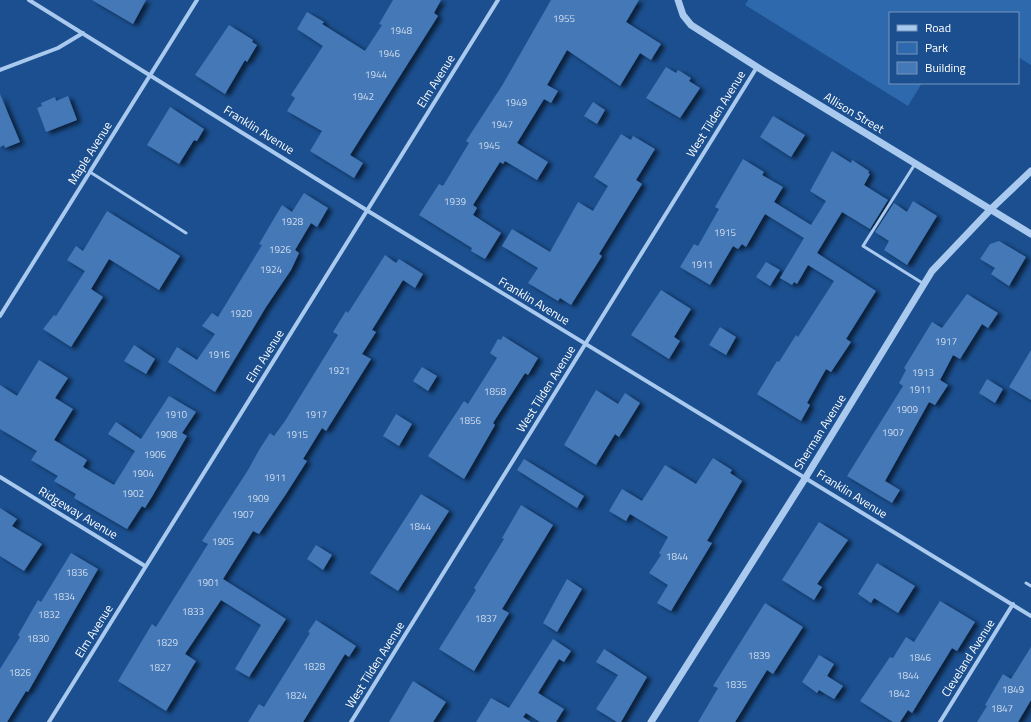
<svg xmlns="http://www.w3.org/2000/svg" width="1031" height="722" font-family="'Titillium Web',sans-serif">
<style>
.green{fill:#2e69ad}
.building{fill:#4478b7;filter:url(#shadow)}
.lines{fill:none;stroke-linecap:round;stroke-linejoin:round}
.service{stroke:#a9c9ee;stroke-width:3}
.minor{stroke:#a9c9ee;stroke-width:4}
.tertiary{stroke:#a9c9ee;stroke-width:7}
.labels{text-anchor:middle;stroke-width:3;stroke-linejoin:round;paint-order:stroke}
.number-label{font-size:10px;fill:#d0dded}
.street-label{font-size:12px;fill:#fff;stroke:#1b4f8f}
</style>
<defs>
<filter id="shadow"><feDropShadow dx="4.5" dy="2.5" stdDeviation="2" flood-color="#0009"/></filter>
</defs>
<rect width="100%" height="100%" fill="#1b4f8f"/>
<path class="green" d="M748 0H1031V65L1018 57V13H890V83H922L908 106 745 5Z"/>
<path class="building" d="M92 0H146L133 24Z
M393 0H441L434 13 438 16 350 155 363 163 354 178 310 151 322 131 287 111 295 98 291 95 323 46 297 29 307 12 324 22 322 24 365 51 382 25 379 24Z
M551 0H639L626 22 661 44 651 60 640 53 620 86 567 50 547 85 558 91 551 103 544 99 517 143 548 162 537 180 505 161 503 164 500 162 473 205 477 208 473 215 501 233 485 259 471 251 472 248 419 215 439 184 443 186 469 143 466 141 503 84Z
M229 25 253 40 252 42 257 45 247 62 245 60 225 94 195 75Z
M666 67 676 73 678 70 691 78 689 81 700 88 680 118 646 98Z
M0 94 20 142 5 148 4 145 0 147Z
M68 96 77 120 46 132 37 108 42 106 41 103 55 97 56 101Z
M593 102 605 110 597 124 584 116Z
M170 107 204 129 197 141 194 140 179 164 147 145Z
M773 116 805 135 791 157 760 137Z
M621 134 631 140 633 136 655 149 636 180 642 184 599 254 602 256 571 305 560 298 558 301 528 283 538 268 502 246 512 229 550 252 578 202 593 211 608 186 594 177Z
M832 151 851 163 852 160 869 171 868 173 870 174 864 185 888 200 870 229 842 212 817 253 876 291 846 339 851 342 831 372 826 369 807 403 810 405 801 421 757 394 777 361 779 362 796 335 798 337 834 281 808 265 797 284 794 282 792 285 780 278 804 238 765 214 746 247 742 244 738 249 733 246 710 285 680 267 694 244 698 246 719 209 715 207 743 159 764 172 762 175 783 187 774 202 811 225 826 201 810 191Z
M304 193 328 208 317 227 311 223 295 250 299 253 291 270 266 307 215 392 168 362 177 347 197 360 215 334 202 326 212 313 218 317 262 245 259 244 282 205 292 212Z
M913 201 937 216 907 265 884 250 889 241 875 232 894 203 907 212Z
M107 211 180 256 159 290 109 259 91 289 103 297 71 347 43 329 54 315 56 316 85 271 67 260 76 246 83 251Z
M999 241 1026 257 1009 286 991 274 995 268 980 259 990 244Z
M385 255 396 263 399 259 423 274 415 288 403 280 372 330 376 332 362 354 371 359 326 431 322 428 303 459 307 461 286 494 259 534 253 531 223 579 286 619 249 677 235 669 261 625 221 600 185 654 196 661 166 711 118 681 152 624 156 627 208 544 202 541 248 470 259 450 270 433 274 436 285 421 338 335 333 332 346 311 348 313Z
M766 262 780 270 770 286 756 277Z
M661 290 691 309 674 337 680 341 669 359 631 335Z
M967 294 998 313 988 328 982 324 960 359 953 355 940 380 948 385 935 405 929 402 885 481 900 490 892 503 847 476 903 386 899 383 906 370 904 368 932 322 942 328Z
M720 327 736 337 726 355 709 345Z
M503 336 538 358 528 375 525 373 493 423 495 425 464 479 428 456 464 401 468 404 497 358 490 353 498 339 501 340Z
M134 345 155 359 146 374 124 361Z
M1031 350V400L1009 387Z
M39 360 68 378 55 398 73 409 54 440 87 460 83 467 114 485 135 451 108 434 116 422 141 439 169 396 196 412 182 433 187 436 153 495 145 508 142 506 127 529 74 498 76 494 54 481 58 476 31 460 37 451 0 429V385L17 396Z
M422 367 437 376 428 391 413 381Z
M987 379 1003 389 995 403 979 393Z
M596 390 618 404 625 393 640 403 619 437 615 434 596 465 564 445Z
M396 414 412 424 399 446 383 436Z
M713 458 732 470 730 473 742 481 707 541 712 543 671 611 657 603 668 585 649 573 661 555 659 553 668 537 630 514 626 521 609 511 622 489 642 501 665 465 696 484Z
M524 459 584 496 577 508 517 470Z
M421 494 449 511 398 591 370 573Z
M521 505 553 525 502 609 509 613 474 671 439 649 476 590 474 588 504 539 502 538Z
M0 508 17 519 12 526 42 544 24 571 0 556Z
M819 522 848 540 817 584 822 587 814 600 782 580Z
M316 545 332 555 323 570 307 559Z
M71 553 98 569 28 692 26 691 7 722H0V669L20 637 18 635 38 600 41 602Z
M877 563 915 586 898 613 874 598 871 603 858 594Z
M567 579 582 589 557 632 543 623Z
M940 601 975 622 957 651 952 648 912 713 908 710 900 722H893L860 701 890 657 893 658 906 637 914 642Z
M765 603 803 627 773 674 767 670 735 722H698L718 688 713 686Z
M316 620 356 646 349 657 345 654 303 722H248L259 704 264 707 310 633 308 632Z
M553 639 571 651 564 662 559 659 538 693 564 709 556 722H540L526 713 523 717 531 722H476L491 698 509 708Z
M1031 647V700L1018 722H977L987 706 985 705 1003 674 1011 679Z
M604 649 647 677 621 722H617L596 709 618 675 596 662Z
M819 655 834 664 827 676 843 686 834 699 819 690 817 693 802 682Z
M413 681 446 702 433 722H389Z"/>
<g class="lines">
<path class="service" d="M915 164 863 246 924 284
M90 172 186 233
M1026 583 1031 586"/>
<path class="minor" d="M29 0 368 211 1031 616
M0 70 58 48 83 33
M0 316 197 0
M0 477 145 566
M49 722 498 0
M351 722 757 67
M940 722 1013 604"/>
<path class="tertiary" d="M678 0 683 15 691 25 757 67 1031 234
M651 722 806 477 932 271 991 209 1031 171"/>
</g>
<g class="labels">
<g class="number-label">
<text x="564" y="22">1955</text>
<text x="401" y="34">1948</text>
<text x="389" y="57">1946</text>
<text x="376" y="78">1944</text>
<text x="363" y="100">1942</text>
<text x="516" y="106">1949</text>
<text x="502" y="128">1947</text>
<text x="489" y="149">1945</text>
<text x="455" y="205">1939</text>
<text x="292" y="225">1928</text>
<text x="725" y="236">1915</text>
<text x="280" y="253">1926</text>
<text x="702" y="268">1911</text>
<text x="271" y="273">1924</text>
<text x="241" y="317">1920</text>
<text x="946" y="345">1917</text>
<text x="219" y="358">1916</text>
<text x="339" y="374">1921</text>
<text x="923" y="376">1913</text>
<text x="920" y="393">1911</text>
<text x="495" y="395">1858</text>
<text x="907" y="413">1909</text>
<text x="176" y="418">1910</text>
<text x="316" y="418">1917</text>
<text x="470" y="424">1856</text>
<text x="893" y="436">1907</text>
<text x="166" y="438">1908</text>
<text x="297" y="438">1915</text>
<text x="155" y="458">1906</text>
<text x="143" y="477">1904</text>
<text x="275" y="481">1911</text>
<text x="133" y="497">1902</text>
<text x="258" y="502">1909</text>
<text x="243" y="518">1907</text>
<text x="420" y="530">1844</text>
<text x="223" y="545">1905</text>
<text x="677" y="560">1844</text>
<text x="77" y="576">1836</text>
<text x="208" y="586">1901</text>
<text x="64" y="600">1834</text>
<text x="193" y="615">1833</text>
<text x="49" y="618">1832</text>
<text x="486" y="622">1837</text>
<text x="38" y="642">1830</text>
<text x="167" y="646">1829</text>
<text x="759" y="659">1839</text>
<text x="920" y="661">1846</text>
<text x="314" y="670">1828</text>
<text x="160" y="671">1827</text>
<text x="20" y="676">1826</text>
<text x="908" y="679">1844</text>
<text x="736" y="688">1835</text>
<text x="1013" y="693">1849</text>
<text x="899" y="697">1842</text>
<text x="296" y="699">1824</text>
<text x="1002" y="712">1847</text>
</g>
<g class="street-label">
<text transform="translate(436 81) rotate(-58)" y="4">Elm Avenue</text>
<text transform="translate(854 113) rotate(31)" y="4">Allison Street</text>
<text transform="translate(716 114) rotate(-58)" y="4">West Tilden Avenue</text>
<text transform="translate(259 130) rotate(32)" y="4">Franklin Avenue</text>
<text transform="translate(90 153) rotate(-58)" y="4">Maple Avenue</text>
<text transform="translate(534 301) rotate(31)" y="4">Franklin Avenue</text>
<text transform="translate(265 356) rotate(-58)" y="4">Elm Avenue</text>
<text transform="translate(546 389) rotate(-58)" y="4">West Tilden Avenue</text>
<text transform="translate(820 432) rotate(-58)" y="4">Sherman Avenue</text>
<text transform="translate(852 494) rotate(32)" y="4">Franklin Avenue</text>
<text transform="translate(78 513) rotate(31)" y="4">Ridgeway Avenue</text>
<text transform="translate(94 631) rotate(-58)" y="4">Elm Avenue</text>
<text transform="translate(968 658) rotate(-58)" y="4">Cleveland Avenue</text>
<text transform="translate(375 665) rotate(-58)" y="4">West Tilden Avenue</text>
</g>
</g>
<rect x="889" y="12" width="130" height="72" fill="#1b4f8f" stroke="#7695bc"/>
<rect x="897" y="25" width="20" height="6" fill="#a9c9ee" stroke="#7695bc"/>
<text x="925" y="32" font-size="12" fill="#ffffff">Road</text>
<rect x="897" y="42" width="20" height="12" fill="#2e69ad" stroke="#7695bc"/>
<text x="925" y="52" font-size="12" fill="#ffffff">Park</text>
<rect x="897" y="62" width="20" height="12" fill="#4478b7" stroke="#7695bc"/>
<text x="925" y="72" font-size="12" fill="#ffffff">Building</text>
</svg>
